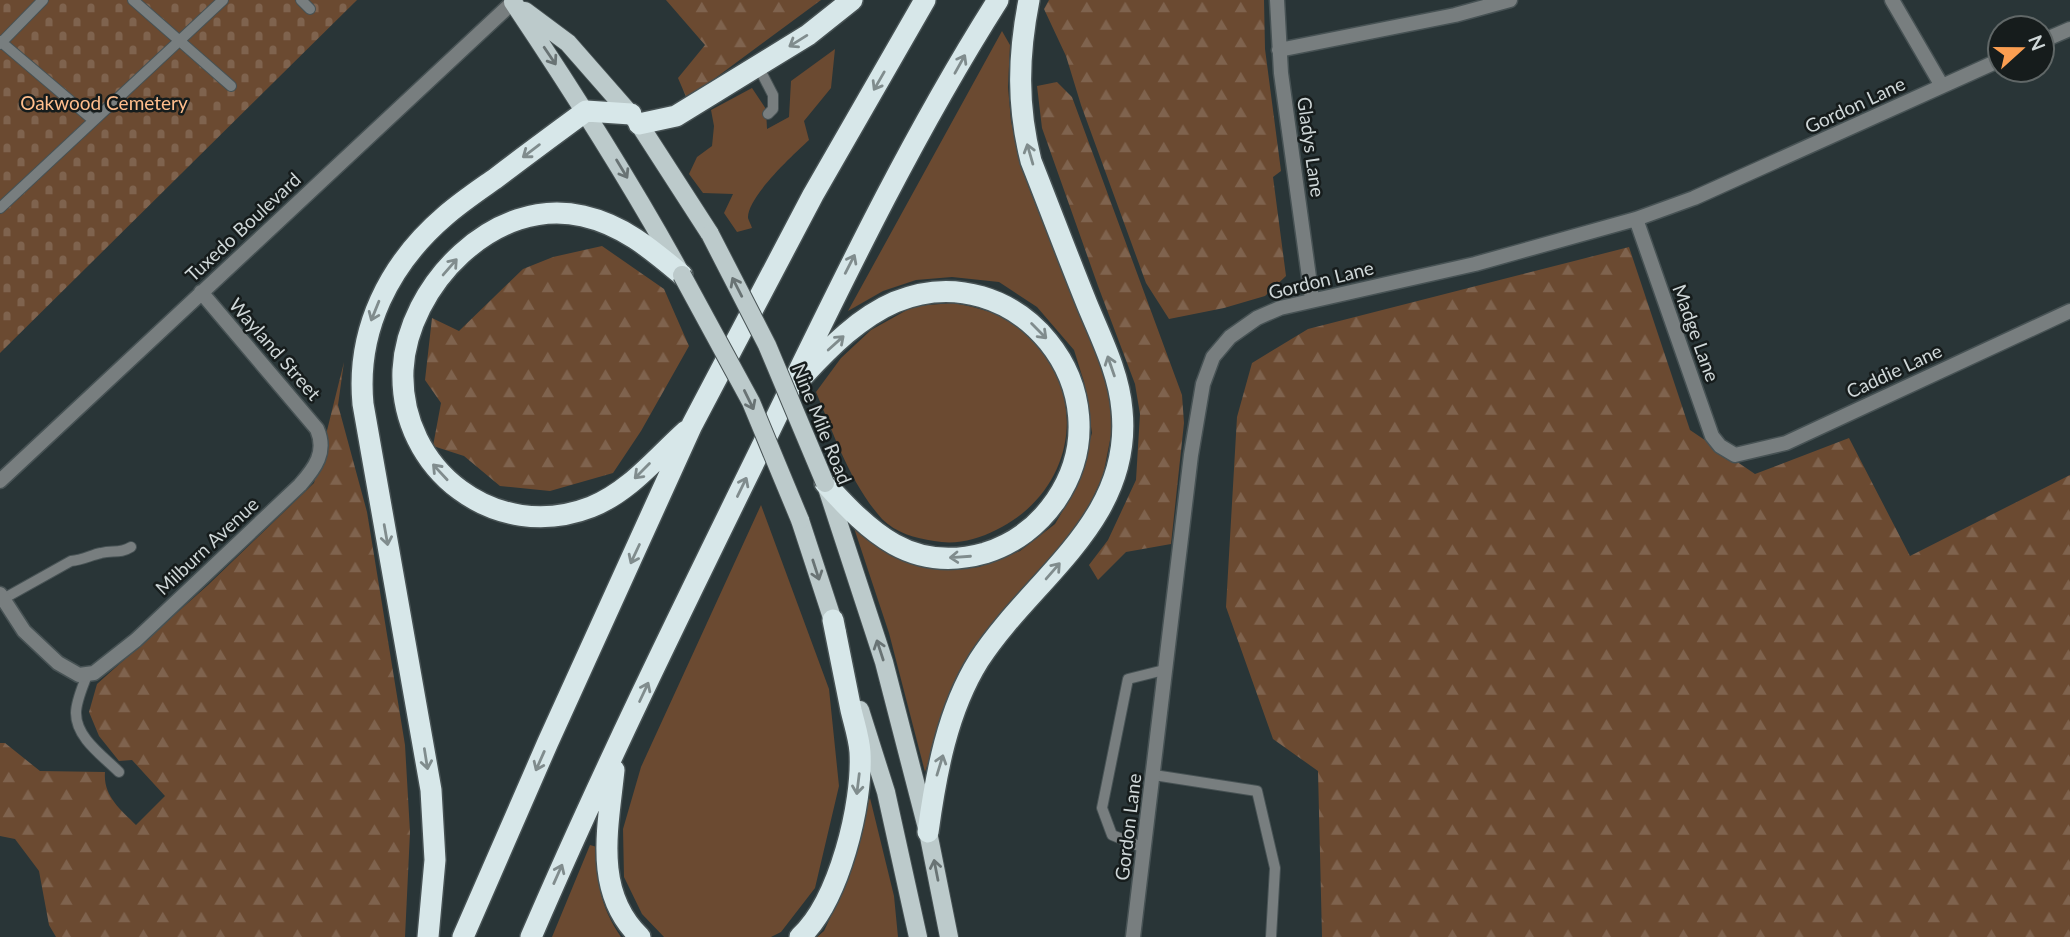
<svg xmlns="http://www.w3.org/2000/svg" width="2070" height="937" font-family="Lato,sans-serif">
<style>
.green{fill:#6b4a31}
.forest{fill:url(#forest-firs)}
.cemetery{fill:url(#cemetery-stones)}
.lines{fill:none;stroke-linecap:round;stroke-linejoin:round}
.service-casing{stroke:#475254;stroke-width:12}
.minor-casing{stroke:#475254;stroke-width:17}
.primary-casing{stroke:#475254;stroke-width:20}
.motorway-casing{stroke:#475254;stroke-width:24}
.service{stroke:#787e7f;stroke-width:10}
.minor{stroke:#787e7f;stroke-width:14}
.primary{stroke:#bccacb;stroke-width:18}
.motorway{stroke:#d7e7e9;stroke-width:21}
.primary-bridge-casing{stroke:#475254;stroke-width:20;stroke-linecap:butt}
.primary-bridge{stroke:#bccacb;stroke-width:18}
.oneway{stroke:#808c8d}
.oneway2{stroke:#697374}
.labels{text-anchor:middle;stroke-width:5;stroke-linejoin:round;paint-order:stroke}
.park-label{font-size:19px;fill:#ffbe8d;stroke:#161c1c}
.street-label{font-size:19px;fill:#cfd7d8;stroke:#161c1c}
</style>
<defs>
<pattern id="forest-firs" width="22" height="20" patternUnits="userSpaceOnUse" patternTransform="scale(1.75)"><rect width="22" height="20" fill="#6b4a31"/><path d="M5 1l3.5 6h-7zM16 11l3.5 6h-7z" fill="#7f634e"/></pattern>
<pattern id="cemetery-stones" width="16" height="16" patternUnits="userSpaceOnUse" patternTransform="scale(1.75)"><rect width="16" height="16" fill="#6b4a31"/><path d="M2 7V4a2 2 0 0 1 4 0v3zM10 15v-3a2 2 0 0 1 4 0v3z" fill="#7f634e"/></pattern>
</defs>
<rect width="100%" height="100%" fill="#293537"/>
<path class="green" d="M1002 31 1010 45 1008 87 1011 121 1018 153 1029 188 1104 372 1111 404V435L1103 476 1087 510 1069 537 1032 577 976 645 954 687 925 772 889 633 854 528 891 556 921 566 948 570 979 567 1020 551 1055 524 1076 488 1092 433 1084 382 1074 350 1037 307 999 282 952 277 916 280 883 291 848 311Z
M835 49 831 88 804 121 809 140C794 154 747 197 748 218 749 221 751 225 752 228L737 232 724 213 733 194 703 193 689 174 697 157 712 146 714 126 711 110 752 88 766 109 767 129 789 117 791 81Z
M954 303C978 308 1004 313 1023 330 1092 390 1077 491 996 530 976 540 956 545 934 541 915 538 896 533 882 519 850 483 834 435 816 392L841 358 871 330 914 306Z
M761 505 829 689 839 786 815 888 781 932 771 937H664L642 914 624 877 623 829 641 767Z
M870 798 894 896 898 937H817L824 931 841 894 856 856 864 811Z
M590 845 597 847C597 883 600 906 621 937H552Z"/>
<path class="forest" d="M666 0H821L687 99 678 78 705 45Z
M1049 0H1264L1265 49 1281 171 1273 177 1286 276 1265 296 1224 308 1169 319 1146 283 1081 105 1066 56 1044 9Z
M1057 82 1072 97 1182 395 1184 423 1171 544 1126 552 1098 580 1089 565 1108 540 1136 480 1140 414 1135 384 1098 286 1042 128 1037 86Z
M602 246 664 289 689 346 641 431 613 473 550 491 500 486 464 456 433 446 441 403 425 380 432 318 459 331 523 269 553 257Z
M1629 247 1690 430 1755 474 1849 438 1910 556 2070 475V937H1322L1318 771 1273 739 1226 607 1237 417 1252 363 1308 329Z
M344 362 338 405 367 512 405 745 410 832 405 937H56L49 925 39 871 15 839 0 836V743H5L40 771 105 772C103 796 120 809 136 825L165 796 132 760 119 761 99 736 89 712 97 684 208 585 314 483Z"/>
<path class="cemetery" d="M0 0H357L0 353Z"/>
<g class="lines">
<g class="service-casing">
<path id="service" d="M133 0 231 86
M301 0 310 9
M0 41 93 120
M0 44 43 0
M758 66 773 95V109L768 114
M0 208 223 0
M3 599 71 561C83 560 91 555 101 553 113 550 120 554 131 547
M87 675C83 686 76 701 76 713 76 738 103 756 119 772
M1154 775 1257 791 1275 868 1271 937
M1144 848 1112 835 1102 808 1128 679 1164 670"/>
</g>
<g class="minor-casing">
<path id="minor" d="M1277 0 1281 73 1312 299
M1892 0 1942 86
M2042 41 2070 29
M1279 50 1455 15 1510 0
M1636 219 1712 436 1720 446 1735 455 1786 443 2070 311
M0 481 513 2
M0 594 24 631 58 663 79 675 94 673 136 640 300 485C315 468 327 452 317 429L201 292
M1133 937 1191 455 1203 384 1213 357 1230 337 1257 318 1280 308 1475 264 1636 219 1694 198 2000 60"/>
</g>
<g class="primary-casing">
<path id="primary" d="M513 2C572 90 629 179 680 272
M525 11 568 43 639 124 710 234
M826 485 884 662 928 832 949 937
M800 520 837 633
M860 710 886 792 918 937"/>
</g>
<g class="motorway-casing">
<path id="motorway" d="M639 124 676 116 808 35 852 0
M682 275C651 249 623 225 583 216 495 195 407 286 403 370 399 470 496 544 591 507 629 492 656 458 686 431
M804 375C830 347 860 317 895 302 1016 252 1129 392 1056 500 1039 525 1014 544 985 553 911 574 870 532 825 483
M614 770C608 828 593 892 640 937
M928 832C936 774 947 711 979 660 1032 578 1133 521 1122 410 1119 373 1101 338 1087 304 1068 257 1050 209 1031 161 1017 106 1018 56 1029 0
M428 937 435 860 431 790 363 404C356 330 389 264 445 216 461 202 479 190 496 178 526 155 556 133 586 111L631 114
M463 937 548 742 692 425 813 195 925 0
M531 937C605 765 688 597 770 430 841 284 911 137 998 0
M800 937C839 901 863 804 860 752 859 738 854 723 851 710 845 680 839 650 833 620"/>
</g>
<use href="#service" class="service"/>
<use href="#minor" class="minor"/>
<use href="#primary" class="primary"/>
<use href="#motorway" class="motorway"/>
<g class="primary-bridge-casing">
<path id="primary-bridge" d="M710 234 767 345 825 483
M682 275 751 402 800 520"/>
</g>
<use href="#primary-bridge" class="primary-bridge"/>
</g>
<defs><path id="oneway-shaft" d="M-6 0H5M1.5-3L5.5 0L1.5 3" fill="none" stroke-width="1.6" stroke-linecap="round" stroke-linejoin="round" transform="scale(1.75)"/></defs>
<g class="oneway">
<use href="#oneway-shaft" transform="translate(798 41) rotate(148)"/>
<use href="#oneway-shaft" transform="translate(960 64) rotate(-61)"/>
<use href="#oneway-shaft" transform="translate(879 81) rotate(120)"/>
<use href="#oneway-shaft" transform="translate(531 151) rotate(143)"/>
<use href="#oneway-shaft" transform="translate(1030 154) rotate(-106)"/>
<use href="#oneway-shaft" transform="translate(850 264) rotate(-63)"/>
<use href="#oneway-shaft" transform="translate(450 267) rotate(-49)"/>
<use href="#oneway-shaft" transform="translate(375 311) rotate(112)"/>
<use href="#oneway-shaft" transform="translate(1039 331) rotate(45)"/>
<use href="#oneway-shaft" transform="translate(836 343) rotate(-42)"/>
<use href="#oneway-shaft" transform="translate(1111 366) rotate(-109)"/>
<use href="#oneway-shaft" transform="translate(642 471) rotate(135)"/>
<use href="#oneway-shaft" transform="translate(440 472) rotate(-133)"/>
<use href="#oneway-shaft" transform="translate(742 487) rotate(-64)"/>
<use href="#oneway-shaft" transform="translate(386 535) rotate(80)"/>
<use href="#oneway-shaft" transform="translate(635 554) rotate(115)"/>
<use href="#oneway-shaft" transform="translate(960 557) rotate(176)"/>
<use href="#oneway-shaft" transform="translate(1053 571) rotate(-49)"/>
<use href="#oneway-shaft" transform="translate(644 692) rotate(-65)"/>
<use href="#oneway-shaft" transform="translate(426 759) rotate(81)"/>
<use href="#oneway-shaft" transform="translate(540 761) rotate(114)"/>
<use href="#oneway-shaft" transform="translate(940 765) rotate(-73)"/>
<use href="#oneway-shaft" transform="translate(858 784) rotate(97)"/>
<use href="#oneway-shaft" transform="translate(558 874) rotate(-66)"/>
</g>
<g class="oneway2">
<use href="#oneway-shaft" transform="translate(550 56) rotate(56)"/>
<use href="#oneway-shaft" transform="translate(622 169) rotate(59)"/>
<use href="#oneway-shaft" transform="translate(737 287) rotate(-117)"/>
<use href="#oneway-shaft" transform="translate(749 400) rotate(64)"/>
<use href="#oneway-shaft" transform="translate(816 570) rotate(72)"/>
<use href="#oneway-shaft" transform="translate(880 650) rotate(-108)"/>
<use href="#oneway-shaft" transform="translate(936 870) rotate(-101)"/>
</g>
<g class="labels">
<g class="park-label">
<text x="104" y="110">Oakwood Cemetery</text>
</g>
<g class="street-label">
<text transform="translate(1855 105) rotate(-25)" y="7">Gordon Lane</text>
<text transform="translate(1311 147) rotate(82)" y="7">Gladys Lane</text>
<text transform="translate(243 227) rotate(-43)" y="7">Tuxedo Boulevard</text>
<text transform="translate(1321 280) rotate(-14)" y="7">Gordon Lane</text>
<text transform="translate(1696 333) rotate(70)" y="7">Madge Lane</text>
<text transform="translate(275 349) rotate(49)" y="7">Wayland Street</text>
<text transform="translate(1894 371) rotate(-25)" y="7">Caddie Lane</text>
<text transform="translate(822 424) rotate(68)" y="7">Nine Mile Road</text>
<text transform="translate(207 546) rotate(-43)" y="7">Milburn Avenue</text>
<text transform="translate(1128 827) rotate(-83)" y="7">Gordon Lane</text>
</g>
</g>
<g transform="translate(2021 49) rotate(69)"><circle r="33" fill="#161c1c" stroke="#606767" stroke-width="2"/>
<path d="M0-5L12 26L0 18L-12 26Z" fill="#fb9e51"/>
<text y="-10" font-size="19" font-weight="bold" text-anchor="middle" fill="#cfd7d8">N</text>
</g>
</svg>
